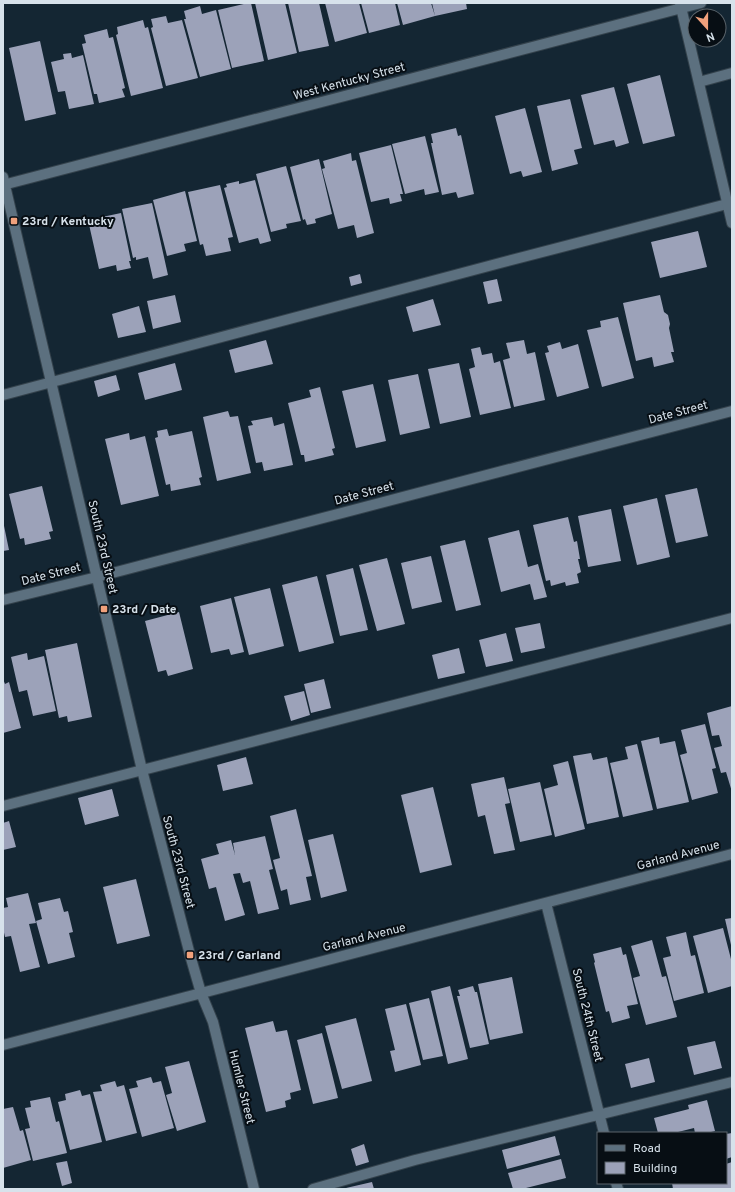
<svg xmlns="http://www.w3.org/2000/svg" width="735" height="1192" font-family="Overpass,sans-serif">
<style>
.building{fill:#9ca2b9}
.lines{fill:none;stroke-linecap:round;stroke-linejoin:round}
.service-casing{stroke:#34424c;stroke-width:12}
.minor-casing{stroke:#34424c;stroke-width:12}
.service{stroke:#5c707f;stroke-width:10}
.minor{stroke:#5c707f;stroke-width:10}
.poi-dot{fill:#f1a17c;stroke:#070e14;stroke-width:1.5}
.labels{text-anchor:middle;stroke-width:4;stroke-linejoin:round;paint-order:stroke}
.street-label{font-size:12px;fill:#d7e2eb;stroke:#070e14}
.poi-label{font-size:12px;font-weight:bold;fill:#d7e2eb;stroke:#070e14;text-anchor:start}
</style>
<rect width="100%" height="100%" fill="#142633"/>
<path class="building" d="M248 3H251L264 61 232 68 218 10Z
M255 3H285L297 53 268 60Z
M288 3H319L329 46 299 52Z
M325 3H359L367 33 335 42Z
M361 3H395L400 25 369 33Z
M397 3H431L435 16 403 25Z
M432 3H466L467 9 435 16Z
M200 6 202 14 216 10 231 69 200 77 184 19H186L184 11Z
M166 16 168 23 182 20 198 78 166 86 151 28 153 27 151 19Z
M143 20 145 28 148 27 163 88 131 96 116 35 118 34 117 27Z
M107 29 109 38 113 37 125 88 122 89 125 97 99 103 97 94H94L82 44 86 43 84 35Z
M40 41 56 114 25 121 9 48Z
M71 53 72 58 83 55 94 104 69 109 65 91 58 92 51 62 64 59 63 54Z
M660 75 675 136 643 144 627 84Z
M614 87 629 143 616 147 614 140 594 145 581 95Z
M570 99 582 148 574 150 578 164 552 171 537 106Z
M525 108 542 172 523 177 521 171 510 174 495 116Z
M456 128 458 136 461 135 474 194 458 198 456 192 442 195 431 143H433L431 134Z
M425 136 439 192 425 195 424 189 405 194 392 144Z
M391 145 403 194H400L402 201 390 204 389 198 371 202 359 153Z
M351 153 352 161 356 160 374 233 357 238 354 225 338 229 322 169 325 168 323 161Z
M319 159 332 214 315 219 316 223 307 225 305 219 303 220 290 167Z
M286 166 301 221 286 224 287 228 271 232 256 174Z
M255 180 271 241 260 244 258 238 239 243 224 188 227 187 226 184 239 181V184Z
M220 185 233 237 228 238 231 251 206 256 203 244 200 245 188 192Z
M185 191 197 241 184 244 186 251 167 256 153 200Z
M152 203 168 275 153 279 148 257 136 260V257L133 258 122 209Z
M121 213 131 261H129L131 268 117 271 116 265 99 269 88 220Z
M698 231 707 267 660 278 651 242Z
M360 274 362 283 351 286 349 277Z
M497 279 502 301 488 304 483 282Z
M175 295 181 322 153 329 147 301Z
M660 295 664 312 668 315 670 324 669 328 674 352H671L674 362 654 367 652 357 636 361 623 303Z
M433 299 441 325 413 332 406 307Z
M139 306 146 332 118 338 112 314Z
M618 317 634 378 602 387 587 330 601 327 600 321Z
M266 340 273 364 235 373 229 350Z
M524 340 527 354 535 352 545 400 514 407 503 360 510 358 506 343Z
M560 342 562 349 578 344 589 388 557 397 545 353 549 352 547 346Z
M480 347 482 355 492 353 494 363 500 361 511 408 480 415 469 369 475 367 471 349Z
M175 363 182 390 145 400 138 373Z
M459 363 471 417 440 424 428 369Z
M418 374 430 428 400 435 388 380Z
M116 375 120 390 98 397 94 381Z
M373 384 386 441 356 448 342 391Z
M320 387 335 448 332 449 334 455 305 462 304 455H301L288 403 311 397 309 390Z
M228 411 230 417 238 416 251 473 217 481 203 417Z
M272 417 274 426 284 423 293 465 264 471 262 462 256 463 248 426 253 425 251 421Z
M167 429 169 436 192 431 202 477 199 478 201 485 171 491 170 484 166 485 155 438 158 437 157 431Z
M129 433 130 440 145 436 159 496 121 505 105 439Z
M42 486 53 531 49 532 51 539 25 545 24 538 20 539 9 494Z
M697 488 708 536 676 543 665 495Z
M657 498 670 557 637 565 623 506Z
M611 509 621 561 588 567 578 516Z
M568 517 574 542 577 541 580 559H578L581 572 577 574 579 583 566 586 565 582 551 586 550 580 546 581 533 525Z
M3 521 9 550 3 551Z
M519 530 528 567 538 564 547 597 534 600 530 584 501 592 488 538Z
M465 540 481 605 456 611 440 546Z
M431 556 442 602 412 609 401 563Z
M387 558 405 624 377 631 359 565Z
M353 568 368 630 340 636 326 575Z
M317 576 334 643 299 652 282 585Z
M270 588 284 646 249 655 234 597Z
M231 598 244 652 231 655 229 649 211 653 200 606Z
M179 612 193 669 168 676 166 670 158 672 145 621Z
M540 623 545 648 521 653 515 628Z
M506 633 513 661 486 667 479 640Z
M77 643 92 717 68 722 67 716 59 718 45 650Z
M459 648 465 673 438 679 432 655Z
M27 653 28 660 44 656 56 711 33 716 27 690 19 692 11 657Z
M3 679 5 684 9 682 21 728 3 733Z
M324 679 331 708 311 713 304 684Z
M304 691 310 715 291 721 284 696Z
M732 706V792L726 772 721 773 714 748 722 746 719 735 712 736 707 713Z
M705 724 716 768 712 769 718 793 692 800 680 755 687 753 681 730Z
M659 737 660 744 675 741 689 802 657 809 641 741Z
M637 744 653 810 623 817 610 763 628 759 625 747Z
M591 753 593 760 607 757 619 817 587 824 573 756Z
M246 757 253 784 223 791 217 765Z
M568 761 585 829 555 837 544 789 558 785 553 765Z
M504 777 510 803 505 804 515 850 494 854 485 815 478 817 471 784Z
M540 782 552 835 520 842 508 789Z
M433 787 452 865 420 873 401 795Z
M112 789 119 816 85 825 78 798Z
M296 809 312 876 306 877 311 900 290 905 287 889 281 891 273 860 280 858 270 816Z
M9 821 16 847 3 850V823Z
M333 834 347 891 321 898 308 840Z
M265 836 273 869 269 870 279 909 258 914 250 881 243 883 240 873 233 874 245 915 225 921 216 887 209 889 201 859 219 854 216 844 231 840 235 855 233 843Z
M136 879 150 936 117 944 103 887Z
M28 893 36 923 29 924 40 967 20 972 11 936 5 937 3 928V908L8 907 6 898Z
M60 898 64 912 68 911 73 932 69 933 75 957 48 964 36 921 42 919 38 903Z
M732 918V945H731L725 919Z
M723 928 732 963V986L708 993 693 936Z
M686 932 691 956 695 955 704 993 674 1001 663 958 671 956 666 937Z
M652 940 662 977 666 976 677 1017 646 1025 633 978 640 976 631 946Z
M621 947 623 955 626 954 638 1004 627 1006 630 1018 612 1023 609 1011 606 1012 594 963 595 962 593 954Z
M512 977 523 1033 490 1040 478 984Z
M450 986 468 1059 448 1064 431 991Z
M473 986 475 992H477L489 1044 470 1048 457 996H460L458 990Z
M429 998 443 1056 423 1060 409 1003Z
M406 1004 421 1065 395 1072 390 1051 395 1050 385 1009Z
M356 1018 372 1081 342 1089 325 1026Z
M273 1021 276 1032 287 1030 301 1090 290 1093 291 1099 285 1101 286 1107 266 1112 245 1028Z
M322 1033 338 1098 313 1104 297 1040Z
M715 1041 722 1068 694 1075 687 1047Z
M649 1058 655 1082 631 1088 625 1064Z
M189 1061 206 1122 177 1131 166 1095 172 1093 165 1067Z
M151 1077 153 1083 161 1081 174 1128 142 1137 129 1089 138 1087 136 1081Z
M115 1081 117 1087 124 1085 137 1133 106 1141 93 1092 102 1091 100 1085Z
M80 1090 82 1096 90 1094 102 1142 70 1150 58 1102 66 1100 65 1094Z
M50 1097 56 1122 59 1121 67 1153 33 1161 25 1129 30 1128 25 1108 31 1107 30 1101Z
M707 1100 715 1131 707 1133H695L694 1128 674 1133H658L654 1118 689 1109 688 1105Z
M13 1107 20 1131 23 1130 31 1160 3 1168V1109Z
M732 1133V1157L726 1159V1134Z
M555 1136 560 1155 507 1169 502 1150Z
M364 1144 369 1162 356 1166 351 1149Z
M561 1159 566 1178 522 1189H513L508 1173Z
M67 1161 72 1183 62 1186 56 1163Z
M732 1162V1189H673L672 1183H726V1164Z
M372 1182 374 1189H346V1188Z"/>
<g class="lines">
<g class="service-casing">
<path id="service" d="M699 82 732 73
M3 395 500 263 727 204
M3 806 732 618"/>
</g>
<g class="minor-casing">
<path id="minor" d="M680 3 732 223
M3 177 142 770 190 955 201 993 213 1022 254 1189
M3 185 701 3
M3 600 97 577 732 411
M546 903 604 1133
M3 1045 732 854
M616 1183 618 1189
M313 1189 415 1160 732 1082"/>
</g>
<use href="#service" class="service"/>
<use href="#minor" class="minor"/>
</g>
<g class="poi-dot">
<rect x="10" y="217" width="8" height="8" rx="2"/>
<rect x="100" y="605" width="8" height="8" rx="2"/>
<rect x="186" y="951" width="8" height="8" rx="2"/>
</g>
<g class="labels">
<g class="street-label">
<text transform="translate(349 81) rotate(-15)" y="4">West Kentucky Street</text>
<text transform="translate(678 412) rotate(-15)" y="4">Date Street</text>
<text transform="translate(364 493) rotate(-15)" y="4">Date Street</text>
<text transform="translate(103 547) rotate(77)" y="4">South 23rd Street</text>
<text transform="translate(51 574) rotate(-14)" y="4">Date Street</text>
<text transform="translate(678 855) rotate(-15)" y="4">Garland Avenue</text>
<text transform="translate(179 862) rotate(75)" y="4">South 23rd Street</text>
<text transform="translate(364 937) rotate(-14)" y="4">Garland Avenue</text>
<text transform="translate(588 1015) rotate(76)" y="4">South 24th Street</text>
<text transform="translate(242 1087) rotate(76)" y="4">Humler Street</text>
</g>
<g class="poi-label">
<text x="22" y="225">23rd / Kentucky</text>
<text x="112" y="613">23rd / Date</text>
<text x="198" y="959">23rd / Garland</text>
</g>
</g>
<rect width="735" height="1192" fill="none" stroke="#d7e2eb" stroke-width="8"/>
<rect x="597" y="1132" width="130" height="52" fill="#070e14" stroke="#5a636a"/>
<rect x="605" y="1145" width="20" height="6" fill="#5c707f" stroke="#5a636a"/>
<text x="633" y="1152" font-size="12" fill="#d7e2eb">Road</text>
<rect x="605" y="1162" width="20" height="12" fill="#9ca2b9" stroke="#5a636a"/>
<text x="633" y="1172" font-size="12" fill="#d7e2eb">Building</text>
<g transform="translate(707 28) rotate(159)"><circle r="19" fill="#070e14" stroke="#5a636a"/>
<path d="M0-3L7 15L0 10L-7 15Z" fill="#f1a17c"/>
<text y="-6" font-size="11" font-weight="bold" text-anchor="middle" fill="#d7e2eb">N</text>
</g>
</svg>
